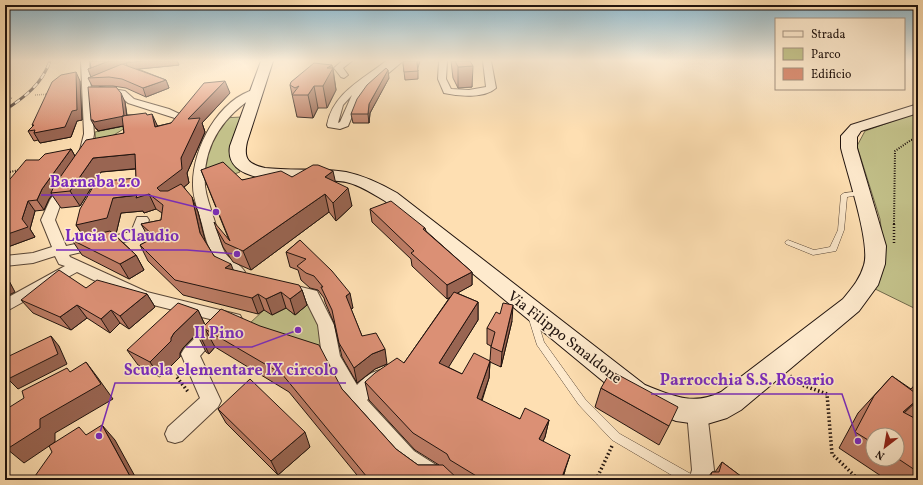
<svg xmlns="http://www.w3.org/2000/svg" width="923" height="485" font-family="Vollkorn,serif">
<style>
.green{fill:#c3c18a;stroke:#726a4c}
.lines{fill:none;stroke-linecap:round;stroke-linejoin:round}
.lane-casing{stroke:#584637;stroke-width:1}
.street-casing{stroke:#584637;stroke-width:2}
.secondary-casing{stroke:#20130e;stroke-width:2}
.path-far3{stroke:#20130e;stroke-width:1.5;stroke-dasharray:0.5 1.5;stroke-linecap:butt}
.path-far2{stroke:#20130e;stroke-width:2;stroke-dasharray:1 1.5;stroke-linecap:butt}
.path-far1{stroke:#20130e;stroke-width:2.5;stroke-dasharray:1 2;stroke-linecap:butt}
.path{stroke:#20130e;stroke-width:3.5;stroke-dasharray:1.5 2.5;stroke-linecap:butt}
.lane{fill:#feeacd;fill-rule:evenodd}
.street{fill:#feeacd;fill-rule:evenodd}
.secondary{fill:#feeacd;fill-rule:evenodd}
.rail-casing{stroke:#20130e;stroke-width:3}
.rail{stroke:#feeacd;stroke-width:2;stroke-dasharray:6;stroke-linecap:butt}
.wall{fill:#bc7c65;stroke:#20130e;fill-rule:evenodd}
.shaded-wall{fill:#996552;stroke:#20130e}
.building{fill:#db9075;stroke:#20130e}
.labels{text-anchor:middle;stroke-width:3;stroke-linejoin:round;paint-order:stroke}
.street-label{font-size:15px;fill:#20130e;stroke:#feeacd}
.leader{fill:none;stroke:#7b2cbf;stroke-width:1.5}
.callout-dot{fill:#7b2cbf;stroke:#feeacd;stroke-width:1.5}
.callout-label{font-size:16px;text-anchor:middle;font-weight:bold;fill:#7b2cbf;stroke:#feeacd;stroke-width:3;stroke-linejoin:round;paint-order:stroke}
</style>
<rect width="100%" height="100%" fill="#fedfb2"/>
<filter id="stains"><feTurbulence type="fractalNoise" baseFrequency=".005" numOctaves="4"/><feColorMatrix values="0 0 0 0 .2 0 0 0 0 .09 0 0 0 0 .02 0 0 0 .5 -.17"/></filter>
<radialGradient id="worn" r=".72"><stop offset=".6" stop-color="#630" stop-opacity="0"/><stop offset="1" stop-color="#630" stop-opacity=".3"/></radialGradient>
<path class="green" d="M916 113H918V310L867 285 885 257 880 219 857 146 865 131Z
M242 117 230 157 240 172 204 185 202 167 221 118Z
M130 125 96 146 95 132Z
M309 303 331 356 250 323 264 310 286 308 295 315Z"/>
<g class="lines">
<g class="lane-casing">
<path id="lane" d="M862 191 865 193 864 194 847 197 844 230 836 251 813 255 786 244 785 242 788 240 814 250 830 247 838 230 841 195 844 193Z
M532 313 535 314 536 316 544 342 585 399 620 434 691 474 692 478V480H680L612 440 579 405 537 345 528 316 529 314Z"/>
</g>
<g class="street-casing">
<path id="street" d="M81 61H89L94 134 90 158 84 161 78 158 84 134Z
M342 61H352L343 68 348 75 344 78 341 77 334 68Z
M386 61H403L360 97 348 126 340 129 328 127 327 125C333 93 362 80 386 61ZM352 95 340 122 338 123 343 105Z
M439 61H447L446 79 451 89 469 90 486 87 483 61H491L496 88C484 99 458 96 444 93L438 79Z
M100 87 125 91 134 99 169 109 186 117 181 120 128 103 118 94 97 92 95 90Z
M256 89 261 92 259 94C225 113 202 145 205 186 206 196 210 206 213 216 217 227 219 240 224 251 229 261 240 263 245 272L243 276 238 277C215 270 207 246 202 224 199 212 193 199 193 186 192 149 218 99 256 89Z
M66 181 72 185 62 200 55 220 66 246 131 232 137 217H147L149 220 142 238 69 255 70 257 147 292 240 315 242 319 240 323 234 325 137 301 77 272 5 312V299L65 266 59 264 55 256 33 263 5 266V256L33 253 52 247 41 220 50 200 62 182Z
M285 283 317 291 334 325 340 356 357 385C365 377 376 367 388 371L391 377 388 383 377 390 367 400 414 451 447 472 450 480H421L400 465 348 406 322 357 318 325 305 299 280 293 277 289 280 285Z
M215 322 221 324 223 329 200 356 221 401 218 407 182 441 175 443 168 441 165 434 168 427 200 398 181 354 184 349 209 324Z
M697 403 704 406 707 412 714 470 711 480H689L692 470 687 412 690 406Z"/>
</g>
<g class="secondary-casing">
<path id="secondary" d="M261 61H273L247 142C243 160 249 164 265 168 292 171 320 168 346 172 365 176 381 184 397 193L645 385C673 396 693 406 721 392L843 299C852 288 860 279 864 265 871 244 847 173 841 148V136L851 125 918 104V113L861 131 857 137V148L886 246 885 264 878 285 859 311 741 410 727 418 707 424H697L676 421 627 401 385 201C373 194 360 185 346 182 319 177 222 193 230 146Z"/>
</g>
<path class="path-far3" d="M35 95 49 94
M5 99 13 98"/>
<path class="path-far2" d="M5 173 20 170
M894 224 895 151 911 140 918 139"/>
<path class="path-far1" d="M894 243V223"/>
<path class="path" d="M181 372 176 376 189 393
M790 376 802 385 827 394 832 454 859 480
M596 480 612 446"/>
<use href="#lane" class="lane"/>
<use href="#street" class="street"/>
<use href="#secondary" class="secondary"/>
<g class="rail-casing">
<path id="rail" d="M5 110C25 97 42 84 50 61"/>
</g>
<use href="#rail" class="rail"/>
</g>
<path class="wall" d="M90 61H177L179 65 138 69 166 80 169 88 146 97 126 88 113 86H92L88 78 91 77 88 69 91 68Z
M451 61H470L472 87 458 88 453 78Z
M403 63 418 70V79L405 80Z
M333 68 336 90 327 108H318L313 118 297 117 290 85Z
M389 78 370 113 369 123H353L351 114Z
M80 81 82 120 77 121 71 137 40 143 38 140 34 141 28 131 33 126 32 125Z
M230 93 202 123 205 132 187 173 189 183 184 187 198 212 205 241 214 256 233 270 302 290 307 305 295 315 286 308 272 315 264 310 258 314 183 295 148 261 140 245 150 240 141 224 161 220 162 213 156 209 144 213 143 211 121 213 116 234H114L136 255 144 270 129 279 82 255 72 240 84 237 76 225 136 178V169L101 172 80 206 61 208 52 195 49 199 44 210 35 211 30 229 35 237 5 248 39 160 71 149 75 156 124 133 123 126 98 131 97 129H96L125 102 127 115H147L158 126 171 123Z
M201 170 242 180 292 177 335 182 352 206 336 221 329 212 251 270 233 262 223 247 216 228 229 240Z
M370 209 425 228 426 231 472 272V285L457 293 478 302V320L448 367 462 374 490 360 491 346 487 344V328L512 321 501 367 490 362 489 378 482 401 520 419 549 420 545 437 543 441 565 471 562 480H361L289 392 215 347 209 354 206 352 197 334 183 348 180 353V357L160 377 138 365 127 350 198 310 205 325 342 389 396 449 418 465H439L415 450 369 400 365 382 404 363 450 297 447 299 412 266 411 259 372 222Z
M300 240 353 308 351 309 362 336 387 364 375 369 357 383 342 357 334 323 325 302 324 298 318 290 310 288 301 280 298 270 290 267 286 252Z
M86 288 147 294 155 307 129 329 120 323 110 333 87 318 71 330 33 313 21 300Z
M892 376 911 389 918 381V480H912L906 476 901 480H887L839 448 858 413ZM873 435H897V459H873Z
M601 388 669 426 659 445 595 407Z
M218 409 310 447 278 475 226 423Z
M722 462 746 480H706L712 472H715Z"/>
<path class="shaded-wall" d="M109 61H177L179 65 129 70 126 63 91 77 88 69Z
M417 61H420L417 71Z
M332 65 336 90 327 108 323 86 327 68Z
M473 66 472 87 458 88V67Z
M388 70 389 78 370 113 369 123 368 114 369 104Z
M76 72 80 81 82 120 77 121 71 137 40 143 34 133Z
M166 80 169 88 146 97 143 88Z
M225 81 230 93 202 123 205 132 187 173 189 183 164 203 157 188 181 158 188 119Z
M314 86 318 108 313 118 308 95Z
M121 93 125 102 128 125 98 131 97 129H96L91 120Z
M152 114 158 127H155Z
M71 149 76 158 51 193 52 195 49 199 44 210 37 200 42 189Z
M135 154 142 168 101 172 80 206 70 191 93 158Z
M333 171 337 189 325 177Z
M348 188 352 206 336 221 333 203Z
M149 194 156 209 144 213 143 211 121 213 116 234 86 240 76 225 113 198Z
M325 194 329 212 251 270 243 251Z
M192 197 198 212 207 248 200 233Z
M28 201 35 211 30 229 35 237 5 248V235L22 219Z
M136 255 144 270 129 279 120 264Z
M231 264 237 280 225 268Z
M472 272V285L447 299V285Z
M5 273 15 292 5 297Z
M302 290 307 305 295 315 290 299Z
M281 292 286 308 272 315 266 299Z
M350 293 353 308 349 310 346 296Z
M147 294 155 307 129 329 120 316Z
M258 294 264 310 258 314 252 298Z
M478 302V320L440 381 439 363Z
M77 305 87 318 71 330 60 317Z
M513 305 512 321 501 367 502 352Z
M111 310 120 323 110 333 101 319Z
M198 310 205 325 183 348 180 353V357L160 377 150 362 171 338 174 333Z
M205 329 215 347 209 354 200 336Z
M51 336 59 346 67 364 18 389 8 379Z
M385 349 387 364 375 369 357 383 354 368 372 354Z
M490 361 489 378 476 416 477 398Z
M86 362 98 378 113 399 55 433V442L24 463 7 449 40 419Z
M918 399V400L903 414V412Z
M549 420 545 437 536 456 539 439Z
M102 425 115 440 137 480H132Z
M305 432 310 447 278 475 271 461Z
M570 455 562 480H561Z"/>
<path class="building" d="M90 61H109L88 69 91 68Z
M130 61H142L126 63Z
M404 61H417V63L418 71 404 72 403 63Z
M455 61H470L473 66 458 67Z
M314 63 332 65 327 68H333L323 86H314L308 95H292L299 86 295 88 290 85 291 82Z
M122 64 166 80 143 88 122 79 109 77 88 78Z
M386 68 388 70 369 104 368 114H351L357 99 367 85Z
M76 72 77 110 72 111 65 127 34 133 35 130 28 131 34 125H32L52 82 61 75Z
M225 81 188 119 200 118 181 158 182 169 157 188 160 191H168L181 184 192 197 200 233 214 256 231 264 225 268 299 285 302 290 290 299 281 292 266 299 258 294 252 298 175 280 140 245 155 237 141 224 161 220 163 205 149 194 136 198 137 195 113 198 107 218 76 225 80 209 96 182 136 178 135 154 93 158 70 191 51 193 54 186 86 140 124 133 122 116 146 113 147 115 152 114 155 127 171 123 204 83Z
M88 87H116L121 93 124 116 94 122 93 120H91Z
M71 149 42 189 37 200 28 201 22 219 28 227 5 235V185L26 160H39L45 154Z
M223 162 242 180 281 171 292 177 313 165H318L333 171 325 177 348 188 333 203 325 194 243 251 225 243 216 228 214 222 230 241 201 170Z
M391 201 425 228 423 229 472 272 447 285 411 253 414 251 370 209Z
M110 231 136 255 120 264 72 240Z
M300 240 332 271 350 293 346 296 362 336 376 333 385 349 372 354 354 368 339 343 332 310 321 287H323L314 276 306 273 297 266 306 259 286 252Z
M59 270 86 288 97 280 147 294 120 316 111 310 101 319 77 305 60 317 21 300Z
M454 292 478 302 439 363 462 374 474 353 490 361 477 398 520 419 525 408 549 420 539 439 570 455 561 480H483L450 460 447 454 413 433 365 382 375 373 397 358 404 363Z
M178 303 198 310 174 333 171 338V341L150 362 127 350Z
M503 303 513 305 502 352 491 347 495 332 487 328 496 312 500 314Z
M221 309 260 326 319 345 342 389 396 449 418 465H443L459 480H365L367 477 282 374 205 329 200 336 196 334Z
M51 336 58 354 8 379 5 372V358Z
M86 362 101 384 40 419V428L7 449 5 445V410L24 398 22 391 67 368 70 372Z
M611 371 678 407 669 426 601 388Z
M892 376 918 395V399L903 412 918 420V460L915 470 897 458V435H873V443L855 432 874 396Z
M250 379 305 432 271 461 218 409Z
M102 425 132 480H37L35 476 52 452 49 446 79 427 86 435Z
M722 462 746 480H709L712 472H719Z"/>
<linearGradient id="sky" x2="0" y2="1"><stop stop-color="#8bb8ce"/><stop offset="0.47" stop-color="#fff1dc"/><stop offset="1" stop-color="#fff1dc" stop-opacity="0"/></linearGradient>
<rect width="923" height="129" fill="url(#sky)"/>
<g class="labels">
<g class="street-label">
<text transform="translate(565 337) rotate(38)" y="5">Via Filippo Smaldone</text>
</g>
</g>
<path class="leader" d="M216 212L148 195H41M237 254L187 250H56M298 330L252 347H186M99 436L115 383H346M858 441L842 394H651"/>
<g class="callout-dot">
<circle cx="216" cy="212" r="4"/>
<circle cx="237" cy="254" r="4"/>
<circle cx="298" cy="330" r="4"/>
<circle cx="99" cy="436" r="4"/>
<circle cx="858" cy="441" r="4"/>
</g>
<g class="callout-label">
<text x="95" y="187">Barnaba 2.0</text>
<text x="122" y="241">Lucia e Claudio</text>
<text x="219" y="338">Il Pino</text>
<text x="231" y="375">Scuola elementare IX circolo</text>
<text x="747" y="385">Parrocchia S.S. Rosario</text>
</g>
<rect width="923" height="485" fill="none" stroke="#fedfb2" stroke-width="20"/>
<rect x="6" y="6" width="911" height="473" fill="none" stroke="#20130e" stroke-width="2"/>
<rect x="10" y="10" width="903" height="465" fill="none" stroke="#20130e"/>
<rect x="775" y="18" width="130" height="72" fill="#feeacd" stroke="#a59481"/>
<rect x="783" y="31" width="20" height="6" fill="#feeacd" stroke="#a59481"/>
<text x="811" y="38" font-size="12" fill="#20130e">Strada</text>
<rect x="783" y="48" width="20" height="12" fill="#c3c18a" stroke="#a59481"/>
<text x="811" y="58" font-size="12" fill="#20130e">Parco</text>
<rect x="783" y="68" width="20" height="12" fill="#db9075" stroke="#a59481"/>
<text x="811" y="78" font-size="12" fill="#20130e">Edificio</text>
<g transform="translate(885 447) rotate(211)"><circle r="19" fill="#feeacd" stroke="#a59481"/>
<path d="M0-3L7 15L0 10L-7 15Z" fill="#8f2418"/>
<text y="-6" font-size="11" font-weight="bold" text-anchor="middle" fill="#20130e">N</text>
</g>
<rect width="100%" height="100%" filter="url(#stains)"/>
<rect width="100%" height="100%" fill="url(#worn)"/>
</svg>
